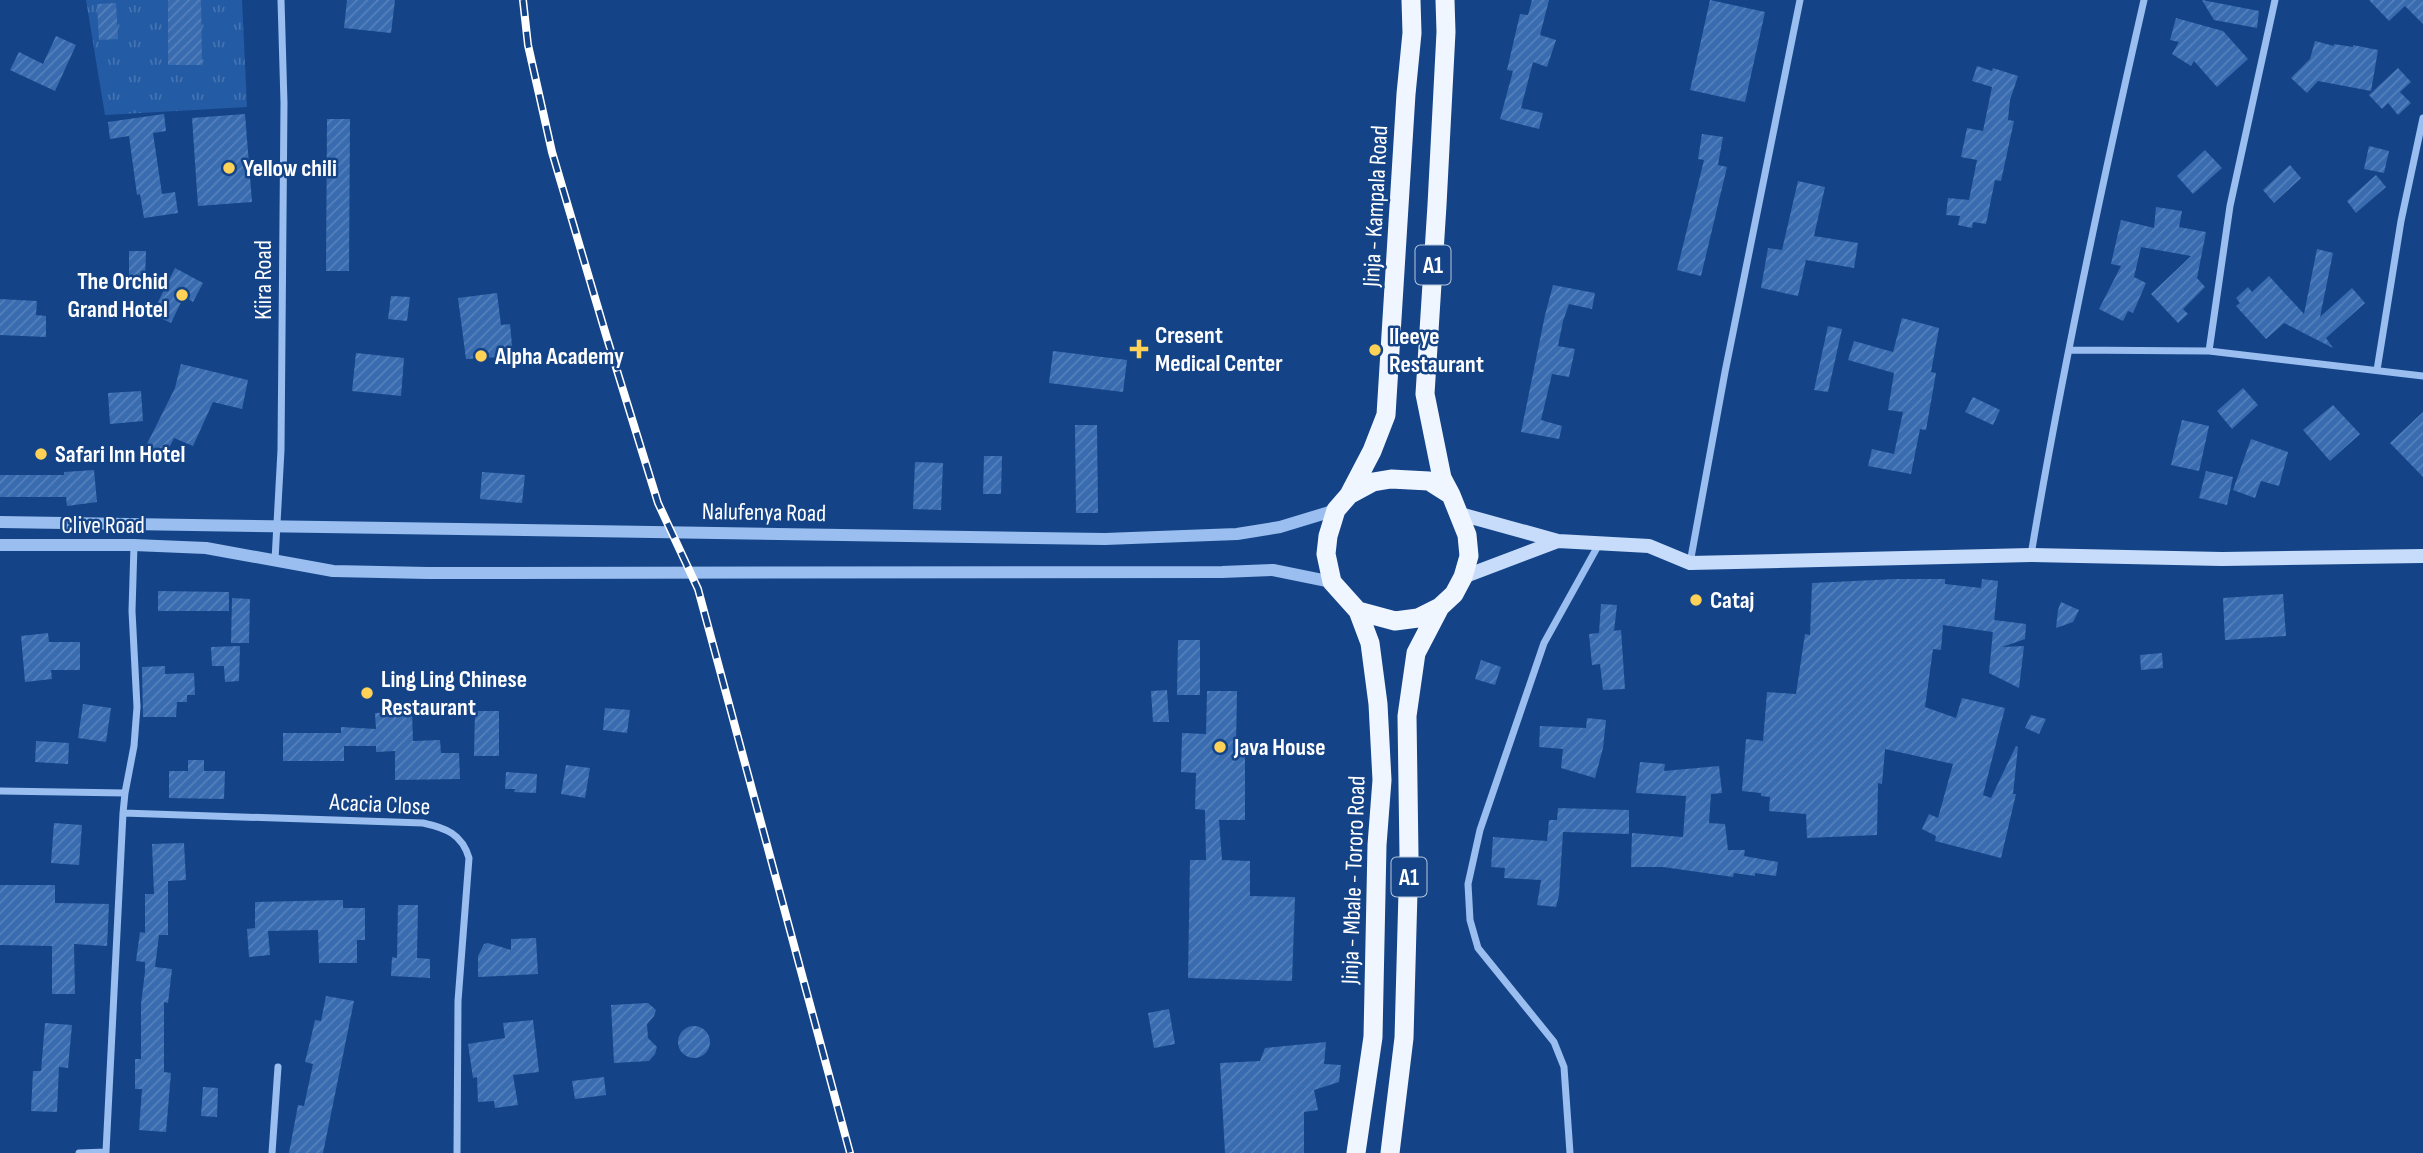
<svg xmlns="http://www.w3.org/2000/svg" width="2423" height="1153" font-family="'Sofia Sans Condensed',sans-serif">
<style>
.grass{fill:url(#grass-tufts)}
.building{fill:url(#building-hatch)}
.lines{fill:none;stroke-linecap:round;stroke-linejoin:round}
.minor{stroke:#99beef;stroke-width:7}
.tertiary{stroke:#99beef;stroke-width:12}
.secondary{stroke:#c7dcfa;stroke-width:14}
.trunk{stroke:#f0f6ff;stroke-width:19}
.rail-casing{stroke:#fff;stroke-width:8}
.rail{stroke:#144487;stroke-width:5;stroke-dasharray:16;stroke-linecap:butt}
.poi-dot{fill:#ffd257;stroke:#144487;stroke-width:2.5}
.labels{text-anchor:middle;stroke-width:5;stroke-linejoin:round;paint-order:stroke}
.shield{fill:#144487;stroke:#b8c7db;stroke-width:2}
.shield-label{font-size:23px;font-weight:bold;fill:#fff}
.poi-label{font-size:24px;font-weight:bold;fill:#fff;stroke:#144487;text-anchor:start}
.street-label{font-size:24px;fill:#fff;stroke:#144487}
</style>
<defs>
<pattern id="grass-tufts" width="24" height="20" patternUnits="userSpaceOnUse" patternTransform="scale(1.75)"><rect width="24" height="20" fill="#235ba5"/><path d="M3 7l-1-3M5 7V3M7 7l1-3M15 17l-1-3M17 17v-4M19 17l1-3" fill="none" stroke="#4474b2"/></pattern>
<pattern id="building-hatch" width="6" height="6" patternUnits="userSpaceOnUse" patternTransform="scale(1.75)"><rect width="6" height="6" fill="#386baf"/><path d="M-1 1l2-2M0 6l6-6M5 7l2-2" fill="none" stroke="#5681bb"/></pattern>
</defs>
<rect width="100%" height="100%" fill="#144487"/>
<path class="grass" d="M86 0H242L247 107 105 115Z"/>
<path class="building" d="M168 0H201L202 65H168Z
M347 0H395L391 33 344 28Z
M1532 0H1549L1540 35 1556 40 1547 67 1533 62 1521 108 1543 113 1539 129 1500 119 1513 71 1507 70 1520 14 1528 15Z
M1710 0 1765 12 1745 102 1690 90Z
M2202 0 2259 11 2257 28 2214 20Z
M2369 0H2423V24L2405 6 2389 21Z
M116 3 118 39 99 40 97 4Z
M2176 18 2223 31 2248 59 2217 87 2194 61 2191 66 2172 54 2179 42 2170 40Z
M56 36 76 45 55 91 10 70 19 52 43 64Z
M2315 41 2334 46V44L2353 47V45L2378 50 2371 91 2318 81 2307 93 2291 78 2310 59Z
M1977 66 1992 71 1993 68 2018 76 2010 100 2008 120 2014 121 2001 181 1995 180 1986 224 1973 222 1972 228 1958 225 1960 216 1946 215 1948 198 1969 200 1977 160 1961 157 1967 128 1983 131 1992 87 1972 81Z
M2398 68 2411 82 2400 92 2411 103 2398 115 2388 103 2382 109 2369 95Z
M164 114 166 131 153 133 162 194 175 192 178 213 144 218 140 194 137 195 129 136 110 139 108 122Z
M245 114 252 202 198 206 192 118Z
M327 119H350L349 271H326Z
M1702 134 1723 137 1718 165 1727 167 1701 276 1677 270 1704 160 1698 159Z
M2369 146 2389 151 2384 173 2364 169Z
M2205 150 2222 168 2193 194 2177 176Z
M2290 165 2301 178 2274 203 2263 190Z
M2376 175 2386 187 2356 213 2347 201Z
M1798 181 1825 187 1814 236 1858 243 1854 268 1806 260 1798 296 1761 288 1768 248 1782 250Z
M2156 207 2182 211 2179 227 2206 232 2197 278 2205 287 2183 309 2188 314 2178 323 2151 294 2191 256 2141 247 2134 277 2146 283 2133 313 2128 311 2123 321 2099 309 2121 266 2111 264 2121 220 2154 228Z
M2317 249 2333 253 2320 317 2352 288 2365 303 2326 338 2333 348 2284 323 2266 339 2236 306 2240 303 2236 298 2248 287 2252 292 2269 276 2304 314Z
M129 251H146L145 281H129Z
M175 268 203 283 193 302 184 296 171 323 152 314Z
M1553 285 1595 293 1592 309 1569 304 1563 321 1558 346 1575 349 1569 377 1552 374 1541 420 1562 426 1559 439 1521 432 1545 315Z
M497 293 501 325 510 324 513 356 466 359 458 298Z
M391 296 410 297 407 321 388 319Z
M0 299 37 301 36 315 46 316V337L0 335Z
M1902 318 1939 328 1931 372 1936 373 1926 430 1920 429 1911 474 1868 466 1872 449 1894 454 1903 412 1888 410 1894 373 1848 360 1854 341 1893 352Z
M1828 326 1842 329 1828 392 1814 390Z
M1053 351 1127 360 1123 392 1049 383Z
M356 353 404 358 401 396 352 391Z
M181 364 248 380 242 409 213 402 193 446 174 438 163 460 144 450 175 388Z
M2243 388 2258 405 2232 429 2217 411Z
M141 391 143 421 110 424 108 393Z
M1973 397 2000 410 1993 425 1965 412Z
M2333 405 2360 434 2330 461 2303 430Z
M2423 412V477L2390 443Z
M2182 420 2209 426 2199 471 2171 465Z
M1075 425H1097L1098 513H1076Z
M2251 439 2288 452 2279 486 2261 481 2255 498 2233 490Z
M984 456H1002L1001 494H983Z
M915 462 943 463 941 510 913 509Z
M94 470 97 502 67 506 66 497H0V475H64V472Z
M2206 471 2233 477 2227 505 2199 498Z
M482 472 525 475 522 503 480 499Z
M1896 579H1945V584L1981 588 1982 579 1998 581 1993 632 1943 625 1941 650 1933 649 1925 707 1956 718 1962 698 2005 708 1983 795 1991 798 2016 746 2018 747 2013 794H2016L2001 858 1935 841 1936 836 1922 829 1929 814 1938 818 1953 764 1885 749 1882 784 1878 783 1877 835 1807 838 1806 814 1769 811 1770 797 1761 796V793L1742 791 1746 739 1763 741 1767 692 1796 694 1805 634 1810 635 1812 583Z
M158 591 229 592V611H158Z
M2283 594 2286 636 2225 640 2223 598Z
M232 598 250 599 249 643H231Z
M2061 602 2079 610 2073 622 2056 628 2058 610Z
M1601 604 1617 605 1614 631 1621 630 1625 689 1603 690 1600 664 1592 665 1589 634 1599 633Z
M1994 620 2026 624 2025 639 2002 647 2024 646 2019 688 1989 673Z
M48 633 49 642H80V670H51L52 679 25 682 21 636Z
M1178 640H1200V695H1177Z
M240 646 239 681 225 682 224 666H212L211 647Z
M2162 653 2163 668 2141 670 2140 655Z
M1481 660 1501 667 1495 685 1475 679Z
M165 666V674L194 673 195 695H187V702H177L176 717H143L142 667Z
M1167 690 1169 722H1153L1151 691Z
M1207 691H1237L1236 743H1244L1245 755V820H1219L1222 860 1250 861V896L1295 897 1292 981 1188 978 1190 860H1206L1205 810 1195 809 1196 773 1181 772 1182 733 1206 734Z
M83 704 111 708 106 742 78 738Z
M605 708 630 710 627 733 603 730Z
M475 711H499V756H474Z
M397 712 412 713 413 741 440 740 441 753H459L460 779 395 780V751L376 752V746H344V761H283V733H341V727L376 729 375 713Z
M2031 715 2046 719 2039 734 2025 728Z
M1587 718 1606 720 1603 748 1595 778 1561 768 1563 749 1539 747 1540 726 1586 728Z
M36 741 69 743 68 764 35 762Z
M188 760H204V771H225L224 799 169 798V771H188Z
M1640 762 1665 764 1664 771 1719 766 1722 793 1711 794 1709 823 1725 824 1728 850H1745L1744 856 1778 862 1776 876 1755 873V876L1734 873 1733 877 1663 867H1631L1632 833 1683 837 1686 796 1636 793Z
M566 765 590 768 585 798 561 794Z
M506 772 537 774 536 793 514 792 515 789H505Z
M1558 808 1629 810V834L1563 832 1559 895 1556 907 1537 905 1541 880 1504 878 1505 868 1491 867 1493 837 1547 841 1549 820H1557Z
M54 823 82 825 79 865 51 863Z
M184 843 186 880 168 881V935H159L155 967 172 969 168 1003 164 1002V1072L171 1073 166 1132 139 1130 142 1089H135V1059H141V1004L145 972V962L136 961 140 932 145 933V894H154L152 844Z
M0 885H55V903L109 904 107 946 74 944 75 994H52V946L0 945Z
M343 900V908H365V940H357V963H319L318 930 268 931 270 955 249 957 247 929 255 928V902Z
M398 905H418L417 958 430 959V978L391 976 392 957 397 958Z
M536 938 538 974 478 977V956L484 944 488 943 511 950V939Z
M326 996 354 1001 323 1153H289L298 1105 304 1106 313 1064 305 1062 310 1042 315 1020 321 1021Z
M648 1003 656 1010 654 1016 647 1024 648 1038 657 1047 655 1054 649 1061 614 1063 611 1005Z
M1169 1009 1175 1044 1154 1048 1148 1013Z
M533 1020 539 1072 513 1075 518 1105 495 1108 494 1101 478 1102 477 1077 473 1078 468 1044 505 1038 503 1023Z
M45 1023 72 1025 68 1068 59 1067 57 1112 31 1111 33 1071H41Z
M678 1042a16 16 0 1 1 32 0a16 16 0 1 1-32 0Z
M1326 1042 1324 1064 1341 1065 1339 1082 1314 1090 1318 1110 1304 1112V1153H1225L1220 1063 1260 1061 1265 1048Z
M604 1077 606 1095 575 1099 572 1081Z
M203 1087 218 1088 217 1117 201 1116Z"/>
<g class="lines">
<path class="minor" d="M2069 350 2209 351 2423 376
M2209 351 2230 206 2275 0
M2377 370 2401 221 2423 118
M2031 555C2062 369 2102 184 2144 0
M275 560 281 450 284 103 281 0
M1690 563 1725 372 1800 0
M0 791 125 793 123 813 423 823C446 828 462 834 469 858L458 1001 457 1153
M125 793 134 746 137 707 132 611 134 545
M79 1153 106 1152 123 813
M272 1153 278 1067
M1570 1153 1564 1067 1554 1042 1478 948 1470 920 1468 884 1480 830 1544 643 1599 544"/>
<path class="tertiary" d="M0 522 1105 539 1237 534 1280 527 1336 510
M0 545H134L206 548 333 571 428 573 1222 572 1273 570 1332 582"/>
<path class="secondary" d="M1460 514 1558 541 1649 546 1690 563 2031 555 2222 559 2423 556
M1463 577 1558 541"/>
<path class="trunk" d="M1445 0 1446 32 1437 205 1425 394 1442 478 1451 495
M1349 495 1373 482 1391 479 1429 481 1451 495 1467 535 1469 556 1463 577 1454 594 1440 607 1418 618 1395 621 1358 611 1332 582 1326 554 1328 536 1336 510 1349 495 1372 451 1386 415 1406 94 1412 33 1411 0
M1356 1153 1373 1037 1377 845 1382 780 1378 704 1370 643 1358 611
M1390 1153 1404 1038 1409 855 1407 716 1416 653 1440 607"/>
<g class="rail-casing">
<path id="rail" d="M523 0 528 45 552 152 606 335 658 503 698 589 850 1153"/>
</g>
<use href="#rail" class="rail"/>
</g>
<g class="poi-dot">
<circle cx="229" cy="168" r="7"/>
<circle cx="182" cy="295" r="7"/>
<path d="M1135.5 338.5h7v7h7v7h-7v7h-7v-7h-7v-7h7z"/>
<circle cx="1375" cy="350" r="7"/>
<circle cx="481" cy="356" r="7"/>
<circle cx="41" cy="454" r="7"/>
<circle cx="1696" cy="600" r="7"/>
<circle cx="367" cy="693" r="7"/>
<circle cx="1220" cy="747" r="7"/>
</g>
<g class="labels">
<g class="shield">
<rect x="1415.5" y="245.5" width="35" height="39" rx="5"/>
<rect x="1391.5" y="857.5" width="35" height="39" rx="5"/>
</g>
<g class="shield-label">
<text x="1433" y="273">A1</text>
<text x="1409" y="885">A1</text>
</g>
<g class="poi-label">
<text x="243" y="176">Yellow chili</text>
<text x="168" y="289" text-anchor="end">The Orchid<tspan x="168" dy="28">Grand Hotel</tspan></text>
<text x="1155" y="343">Cresent<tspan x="1155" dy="28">Medical Center</tspan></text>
<text x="1389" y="344">Ileeye<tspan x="1389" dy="28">Restaurant</tspan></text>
<text x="495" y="364">Alpha Academy</text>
<text x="55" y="462">Safari Inn Hotel</text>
<text x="1710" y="608">Cataj</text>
<text x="381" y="687">Ling Ling Chinese<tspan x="381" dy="28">Restaurant</tspan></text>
<text x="1234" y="755">Java House</text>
</g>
<g class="street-label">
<text transform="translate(1375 206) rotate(-87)" y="8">Jinja - Kampala Road</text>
<text transform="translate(263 280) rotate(-90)" y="8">Kiira Road</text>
<text transform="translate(764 512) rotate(1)" y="8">Nalufenya Road</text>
<text x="103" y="533">Clive Road</text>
<text transform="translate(380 804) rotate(3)" y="8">Acacia Close</text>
<text transform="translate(1353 880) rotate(-88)" y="8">Jinja - Mbale - Tororo Road</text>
</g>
</g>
</svg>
